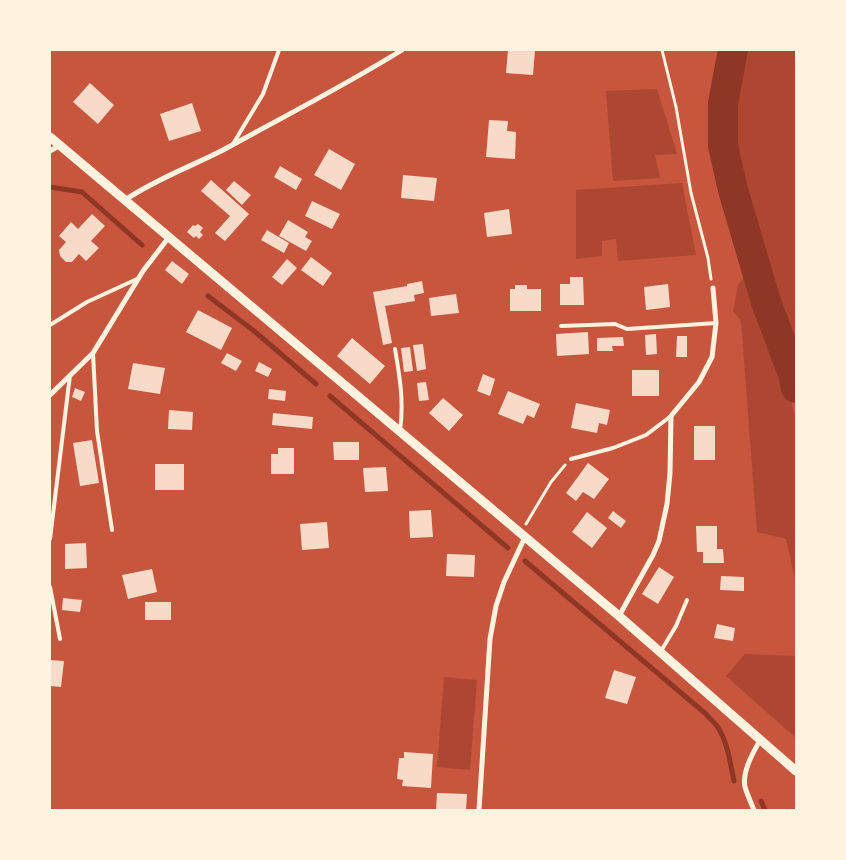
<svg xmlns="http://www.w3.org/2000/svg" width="846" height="860" font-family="'PT Sans',sans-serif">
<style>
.green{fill:#ae4732}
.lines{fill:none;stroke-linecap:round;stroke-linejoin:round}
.stream{stroke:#8f3625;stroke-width:5}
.river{stroke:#8f3625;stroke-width:30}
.building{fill:#f7dbc8}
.path{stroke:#fff3e0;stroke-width:3}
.service{stroke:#fff3e0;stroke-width:4}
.minor{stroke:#fff3e0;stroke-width:5}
.tertiary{stroke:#fff3e0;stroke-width:9}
</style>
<rect width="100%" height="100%" fill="#c8553d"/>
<path class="green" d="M744 50H796V364L743 184 734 143 733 102Z
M657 89 677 154 655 155 660 178 613 181 606 91Z
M682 183 696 255 618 261 616 239 602 241V256L576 259V190Z
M749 271 785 375 796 421V583L786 539 757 532 741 321 733 311 738 285Z
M745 654 796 656V738L726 676Z
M444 677 477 680 470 770 437 767Z"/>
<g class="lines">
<path class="stream" d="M50 187 82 192 142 245
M208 296 254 331 316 384
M330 396 508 548
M525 561 706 714C709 718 714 722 717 726 728 742 730 763 734 781
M761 801 765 810"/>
<path class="river" d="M733 50 723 103V146L733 190 766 302 793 374 796 388"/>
</g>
<path class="building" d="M508 50H535L533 75 506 73Z
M90 83 114 105 98 124 73 102Z
M192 103 201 131 169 141 160 114Z
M489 120 508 121 507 131 516 132 515 159 486 157Z
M329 149 355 164 341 190 314 175Z
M280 166 302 179 296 190 274 177Z
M403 175 437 178 434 201 401 198Z
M211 180 249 214 225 241 215 233 230 216 201 191Z
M234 181 251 195 242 205 226 190Z
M312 201 340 214 332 229 305 216Z
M509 209 512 234 487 237 484 213Z
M92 214 105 226 91 241 99 248 86 261 79 254 72 262H66L60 256 59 250 66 242 59 236 71 222 78 229Z
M288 220 308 232 305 237 312 241 306 251 279 236Z
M198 224 203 228 200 232 203 235 199 239 196 236 194 238 187 232 193 225 195 226Z
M267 230 289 243 284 253 261 240Z
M311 257 332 273 323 286 301 270Z
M287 259 297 268 282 285 272 277Z
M172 261 189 274 182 284 165 270Z
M570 277H583L584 305H560V284H570Z
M422 281 424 293 414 295 415 301 385 306 392 343 383 345 373 292 407 286V284Z
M668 284 670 307 646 310 644 287Z
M515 285H527V289H541V311H510V289H515Z
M456 294 459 313 431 316 429 298Z
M198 310 232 328 221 350 186 332Z
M588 332 589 354 557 356 556 334Z
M656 334 657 354 646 355 645 335Z
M677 336H687V357H676Z
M623 337 624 346H612L613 351H597V338Z
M352 338 385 366 370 384 337 356Z
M423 344 426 369 417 371 413 345Z
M410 347 413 371 404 372 401 348Z
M227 353 242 361 236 371 221 363Z
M259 362 272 369 268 377 255 371Z
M133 363 165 368 160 394 128 389Z
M632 370H659V396H632Z
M483 374 495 379 490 396 477 391Z
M426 382 429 400 419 401 417 383Z
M75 388 85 392 81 401 72 397Z
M269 389 286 391 285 401 268 399Z
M508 391 540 404 534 418 527 415 523 424 498 414Z
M443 398 463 415 449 431 429 413Z
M576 403 610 410 607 425 599 423 597 433 571 428Z
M169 410 193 412 192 430 168 429Z
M273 413 313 417 312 429 272 425Z
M694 426H715V460H694Z
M92 440 99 483 80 486 73 443Z
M333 442H359V460H334Z
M278 448H294V474H271V454H278Z
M588 463 609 479 594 499 583 492 576 501 566 493Z
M155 464H184V490H155Z
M386 467 388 491 365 492 363 468Z
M431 510 433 537 410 538 409 511Z
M613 511 626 521 621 528 608 518Z
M587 512 607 528 592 548 572 532Z
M327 522 329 548 302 550 300 524Z
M696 526H717V549H723L724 563H703V552H697Z
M86 543 87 568 65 569V544Z
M447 554 475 555 474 577 446 576Z
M659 567 674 577 658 604 642 594Z
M152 569 157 592 128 599 122 575Z
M721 576 744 577V591L720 590Z
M63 598 82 600 80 612 62 610Z
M145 602H171V620H145Z
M717 624 735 628 733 641 714 638Z
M50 660 64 661 61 687 50 686Z
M614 670 636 677 627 704 605 698Z
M404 752 433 754 431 788 402 786 403 780 397 779 399 758H404Z
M437 793 467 794 466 810H436Z"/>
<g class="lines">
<path class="path" d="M662 50 676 107 691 193 708 258 711 279
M526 524 551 482 565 465"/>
<path class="service" d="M233 144 263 94 279 50
M50 325 87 302 137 279
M561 326 615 324 627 329 716 323
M395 349C400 378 404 402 400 431
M93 353 97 431 112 530
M571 459 613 448 646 435 671 416
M50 539 70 375
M50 587 60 639
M661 651 676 626 687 600"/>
<path class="minor" d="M50 151 60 145
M125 200C156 179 190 167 223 150 283 117 344 86 402 50
M50 395 93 353 143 271 169 237
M619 616 653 555 659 541 667 504 670 473 671 416 699 382 712 357 716 323 713 288
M479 810 490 639 496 606 504 582 525 537
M754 810C751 803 747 794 745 787 742 771 753 753 760 740"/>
<path class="tertiary" d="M50 137 619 616 796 771"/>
</g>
<rect width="846" height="860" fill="none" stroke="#fff3e0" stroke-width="102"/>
</svg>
